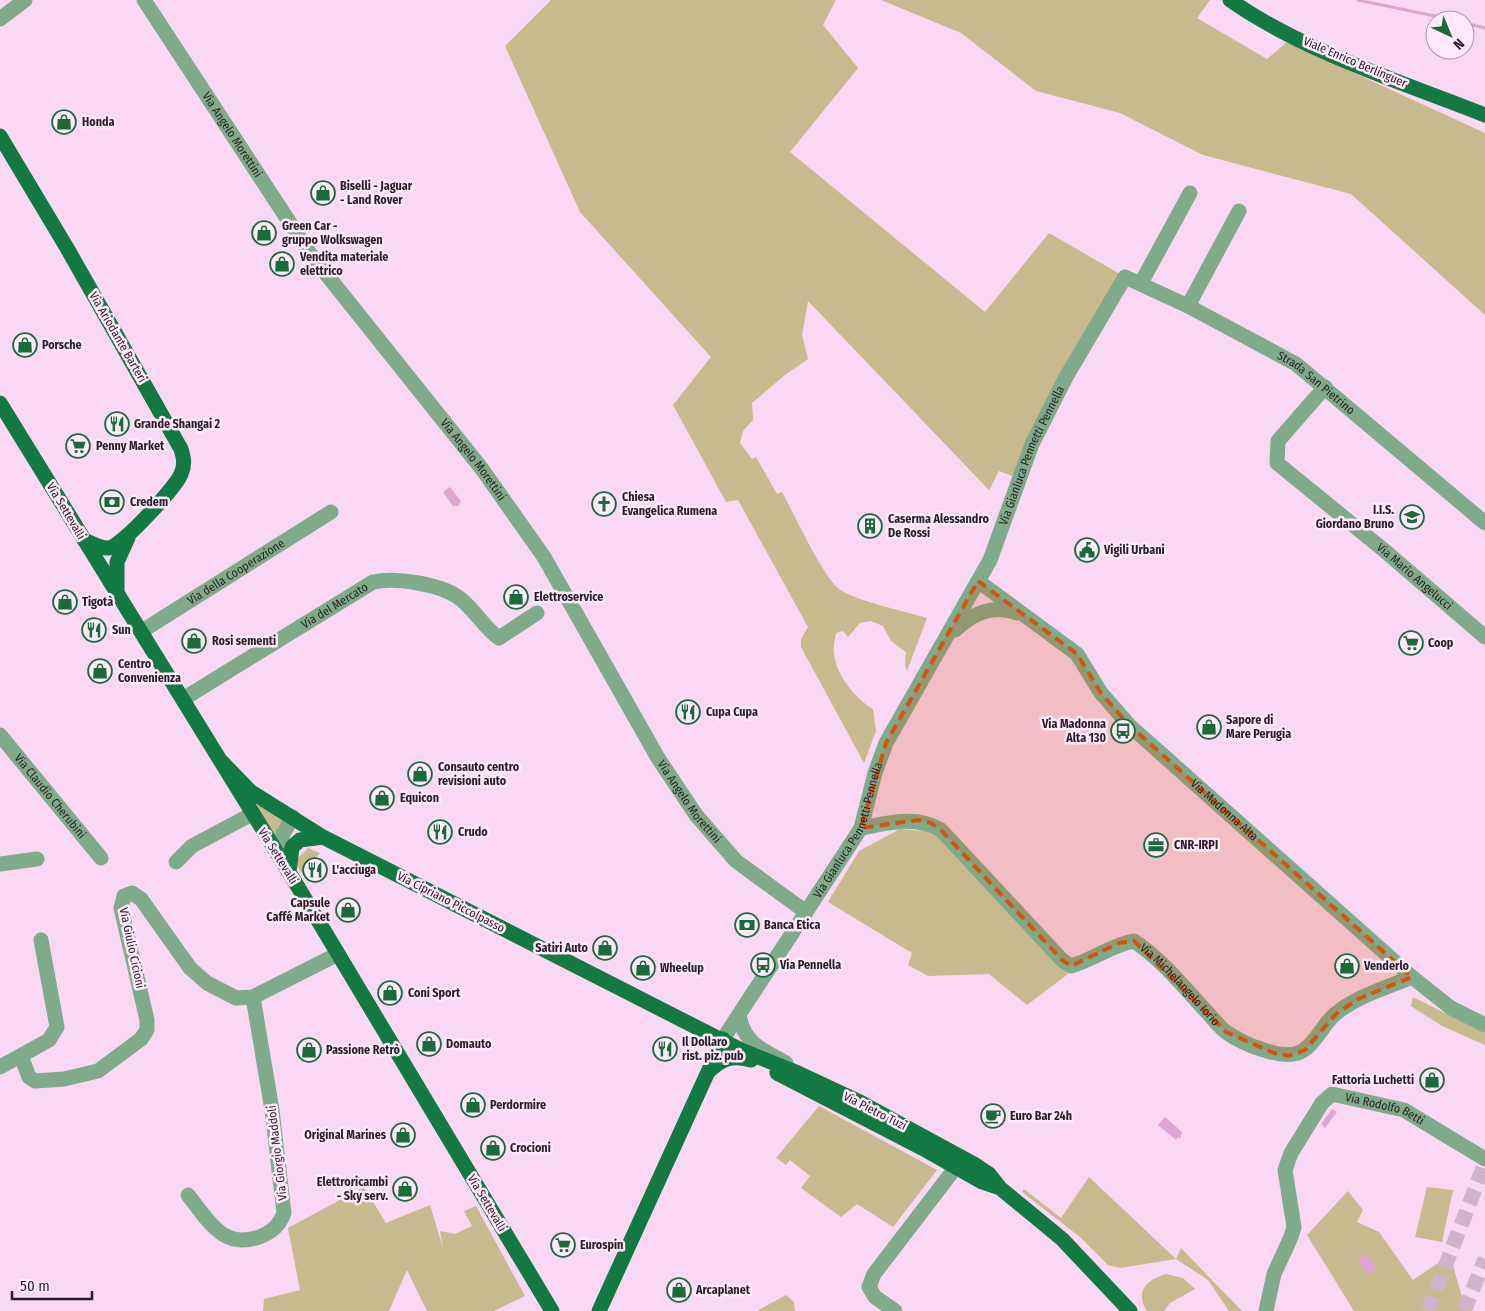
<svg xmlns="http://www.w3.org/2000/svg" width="1485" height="1311" font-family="'Fira Sans Condensed',sans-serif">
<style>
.green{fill:#c8ba8e}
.water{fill:#dda6d2}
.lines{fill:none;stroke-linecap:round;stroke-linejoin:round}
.stream{stroke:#dda6d2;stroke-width:3}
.highway-tunnel{stroke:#d0b2ca;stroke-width:15;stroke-dasharray:15 8;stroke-linecap:butt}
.minor{stroke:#7fab8b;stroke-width:15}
.major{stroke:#137942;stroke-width:15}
.marked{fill:#d5530f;fill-opacity:0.2;stroke:#d5530f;stroke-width:4;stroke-dasharray:10 6;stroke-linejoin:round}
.labels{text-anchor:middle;stroke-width:5;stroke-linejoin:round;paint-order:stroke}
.street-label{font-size:12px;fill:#2a1d27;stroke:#ffe9fa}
.poi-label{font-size:12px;font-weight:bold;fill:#2a1d27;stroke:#ffe9fa;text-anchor:start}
</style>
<rect width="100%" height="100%" fill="#fad7f3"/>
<path class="green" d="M551 0H836L823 25 858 68 790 152 985 312 1049 233 1125 277 1028 455 1012 476 999 471 989 490 808 301 802 335 808 359 785 375 752 403 753 420 743 431 740 443 752 459 756 457 777 494 782 492C794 514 822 575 839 589 853 600 907 612 927 618L907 671 905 664 906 652 891 641 883 626 871 621 860 623 848 637 843 631 836 633C835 639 833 646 834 653 835 673 855 699 873 709L876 731 864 763 801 647V639L808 627 738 500 726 502 673 405 711 357 580 212 505 46Z
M881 0H1210L1197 18 1267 59 1287 42 1485 133V315L1351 194 1203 155 1120 113 1036 91 961 33Z
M259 805 286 820 276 845 253 808Z
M900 829 937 832 948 841 1068 974 1027 1005 989 974 928 976 908 965 912 953 828 902 859 851Z
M308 848 320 853 301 873 295 861Z
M1413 997 1485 1033V1045L1442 1026 1411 1006Z
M819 1106 937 1170 893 1227 857 1204 841 1217 801 1188 810 1176 790 1160 786 1165 776 1158Z
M1089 1177 1176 1259 1181 1248 1242 1311H1229L1208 1280 1176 1259 1121 1268 1108 1265 1080 1237 1022 1192 1024 1189 1061 1218Z
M364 1187 386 1223 430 1205 443 1248 440 1231 455 1234 472 1226 464 1211 476 1206 525 1296 494 1311H427L407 1270 389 1311H263L264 1299 300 1290 288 1228Z
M1427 1187 1453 1190 1442 1242 1415 1237Z
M1348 1191 1363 1210 1357 1222 1379 1232 1413 1280 1450 1255 1466 1311H1354L1307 1235Z
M1166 1274 1183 1278 1195 1289 1170 1303 1164 1311H1147C1134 1291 1148 1279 1166 1274Z
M786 1295 794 1302 795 1311H757Z"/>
<path class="water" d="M450 487 461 501 458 506H453L443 492Z
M1332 1109 1337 1112 1325 1128 1321 1124Z
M1165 1117 1182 1132 1180 1139 1178 1137 1176 1140 1158 1125Z
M1361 1255 1369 1257 1376 1267 1374 1272 1366 1273 1358 1261Z"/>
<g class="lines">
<path class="stream" d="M1358 0 1454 20
M1465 23 1485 28"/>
<path class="highway-tunnel" d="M1428 1311 1485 1163
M1464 1311 1485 1259"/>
<g class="minor">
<path id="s1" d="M144 0 311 255 482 469 544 557 658 758 696 815 736 861 806 912"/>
<path d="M0 19 25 0"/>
<path d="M1141 283 1190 193"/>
<path d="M1188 306 1239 211"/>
<path id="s2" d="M1325 387 1278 441 1277 463 1385 551 1485 637"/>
<path id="s3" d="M978 581 1077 654 1101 693 1129 725 1412 977 1451 1008 1485 1025"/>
<path d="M955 630C973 613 993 604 1017 613"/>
<path id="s4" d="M142 631 331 512"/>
<path id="s5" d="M183 699 373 582C395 577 439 584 458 597 474 608 483 627 499 638L537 613"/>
<path id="s6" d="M0 735 101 858"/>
<path id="s7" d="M861 828C889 823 916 815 941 830L1062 960 1071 966C1093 960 1111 945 1134 941 1161 959 1183 986 1205 1010 1212 1017 1218 1026 1226 1032 1243 1044 1286 1063 1304 1050 1316 1042 1323 1025 1334 1015 1356 996 1386 988 1412 977"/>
<path d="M278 854 283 834 293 817"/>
<path d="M176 862 192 846 252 814"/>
<path d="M0 864 37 859"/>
<path d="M739 1015C744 1044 763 1050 786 1063"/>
<path id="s8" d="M723 1039 861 828 875 773 886 743 990 560 1032 444 1066 377 1125 277 1188 306 1296 364 1485 523"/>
<path d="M21 1056 29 1077 35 1081 64 1079 98 1071 141 1039 147 1030V1020L121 908 124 896 132 893 141 899 190 968 207 983 236 998 253 997 338 954"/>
<path d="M0 1067 49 1040 57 1027 41 940"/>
<path d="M188 1195C208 1220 223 1250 259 1237 272 1232 279 1226 284 1213L272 1110 253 997"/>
<path d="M895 1311 875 1297 869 1287 874 1274 956 1167"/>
<path id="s9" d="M1266 1311 1274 1274 1291 1237 1294 1227 1285 1170 1291 1153 1322 1103 1332 1094 1404 1110 1485 1159"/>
</g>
<path class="major" d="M1230 0C1302 51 1402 82 1485 115
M0 136 67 248 181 449C184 459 185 465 181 474 176 487 122 546 109 548 102 549 91 543 84 540
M0 403 289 872 552 1311
M117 592V562L128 538
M221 761 250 791 323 837 741 1050 798 1073 860 1102 974 1164 989 1174 1000 1188 1062 1239 1130 1311
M289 872 292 847 300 840 323 837
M709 1071C723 1058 732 1055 751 1060
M777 1073 922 1148 982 1182 1000 1188
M599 1311 723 1039"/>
</g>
<path class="marked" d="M978 581 1077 654 1101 693 1129 725 1412 977 1358 999 1335 1015 1305 1050 1289 1056 1274 1053 1226 1032 1134 941 1119 943 1071 966 1062 960 941 830 931 823 918 820 861 828 886 743Z"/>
<defs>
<g id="shop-ring" transform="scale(1.25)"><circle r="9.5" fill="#ffe9fa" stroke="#1a6b3c" stroke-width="1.5"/><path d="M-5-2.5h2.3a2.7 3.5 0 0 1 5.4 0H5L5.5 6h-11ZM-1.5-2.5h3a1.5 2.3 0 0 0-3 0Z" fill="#1a6b3c"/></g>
<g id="restaurant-ring" transform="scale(1.25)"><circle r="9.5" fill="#ffe9fa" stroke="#1a6b3c" stroke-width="1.5"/><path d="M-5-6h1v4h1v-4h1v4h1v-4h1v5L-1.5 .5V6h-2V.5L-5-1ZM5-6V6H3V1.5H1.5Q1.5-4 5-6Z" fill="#1a6b3c"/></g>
<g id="supermarket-ring" transform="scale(1.25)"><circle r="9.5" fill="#ffe9fa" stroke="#1a6b3c" stroke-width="1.5"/><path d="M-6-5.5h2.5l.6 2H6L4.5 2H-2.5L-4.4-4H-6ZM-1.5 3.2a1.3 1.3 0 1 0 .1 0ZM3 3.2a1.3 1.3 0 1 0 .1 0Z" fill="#1a6b3c"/></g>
<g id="bank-ring" transform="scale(1.25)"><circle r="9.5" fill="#ffe9fa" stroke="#1a6b3c" stroke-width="1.5"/><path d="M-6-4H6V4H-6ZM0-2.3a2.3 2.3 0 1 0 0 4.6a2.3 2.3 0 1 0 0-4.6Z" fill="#1a6b3c"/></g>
<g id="church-ring" transform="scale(1.25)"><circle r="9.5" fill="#ffe9fa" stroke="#1a6b3c" stroke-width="1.5"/><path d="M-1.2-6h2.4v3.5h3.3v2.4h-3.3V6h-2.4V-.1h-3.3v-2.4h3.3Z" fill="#1a6b3c"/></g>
<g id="school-ring" transform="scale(1.25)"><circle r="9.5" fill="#ffe9fa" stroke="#1a6b3c" stroke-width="1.5"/><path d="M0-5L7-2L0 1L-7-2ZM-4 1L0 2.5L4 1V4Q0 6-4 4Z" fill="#1a6b3c"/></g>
<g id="building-ring" transform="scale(1.25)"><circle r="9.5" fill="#ffe9fa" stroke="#1a6b3c" stroke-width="1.5"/><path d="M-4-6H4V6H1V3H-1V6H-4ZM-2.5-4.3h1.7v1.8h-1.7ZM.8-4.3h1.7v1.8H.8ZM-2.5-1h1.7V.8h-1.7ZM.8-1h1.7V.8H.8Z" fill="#1a6b3c"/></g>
<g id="civic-ring" transform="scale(1.25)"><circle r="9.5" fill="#ffe9fa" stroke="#1a6b3c" stroke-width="1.5"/><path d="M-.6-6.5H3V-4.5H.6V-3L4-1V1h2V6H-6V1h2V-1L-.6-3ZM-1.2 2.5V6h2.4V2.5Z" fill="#1a6b3c"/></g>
<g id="bus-ring" transform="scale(1.25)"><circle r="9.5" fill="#ffe9fa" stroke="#1a6b3c" stroke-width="1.5"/><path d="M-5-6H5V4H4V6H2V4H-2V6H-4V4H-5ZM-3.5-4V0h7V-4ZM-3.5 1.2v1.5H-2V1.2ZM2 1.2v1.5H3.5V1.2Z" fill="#1a6b3c"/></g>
<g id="office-ring" transform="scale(1.25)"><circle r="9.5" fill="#ffe9fa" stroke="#1a6b3c" stroke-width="1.5"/><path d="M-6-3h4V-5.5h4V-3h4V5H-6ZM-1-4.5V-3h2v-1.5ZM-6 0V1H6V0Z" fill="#1a6b3c"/></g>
<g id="cafe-ring" transform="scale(1.25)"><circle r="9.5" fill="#ffe9fa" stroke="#1a6b3c" stroke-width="1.5"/><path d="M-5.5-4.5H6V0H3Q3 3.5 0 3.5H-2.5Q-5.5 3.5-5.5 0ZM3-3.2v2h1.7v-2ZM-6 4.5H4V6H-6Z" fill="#1a6b3c"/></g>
</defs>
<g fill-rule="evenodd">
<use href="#shop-ring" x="64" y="122"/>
<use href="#shop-ring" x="323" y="193"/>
<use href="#shop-ring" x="264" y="233"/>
<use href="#shop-ring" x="282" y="264"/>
<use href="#shop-ring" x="25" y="345"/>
<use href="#restaurant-ring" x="117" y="424"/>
<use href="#supermarket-ring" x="78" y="446"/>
<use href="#bank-ring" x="112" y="502"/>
<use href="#church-ring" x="604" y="504"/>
<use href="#school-ring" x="1412" y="517"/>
<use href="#building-ring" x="870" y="526"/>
<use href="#civic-ring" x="1087" y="550"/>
<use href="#shop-ring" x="516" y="597"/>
<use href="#shop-ring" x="65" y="602"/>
<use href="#restaurant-ring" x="94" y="630"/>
<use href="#shop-ring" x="194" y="641"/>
<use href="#supermarket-ring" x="1411" y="643"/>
<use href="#shop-ring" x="100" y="671"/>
<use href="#restaurant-ring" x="688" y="712"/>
<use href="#shop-ring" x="1209" y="727"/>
<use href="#bus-ring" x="1123" y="731"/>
<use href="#shop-ring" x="420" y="774"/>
<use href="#shop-ring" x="382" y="798"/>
<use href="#restaurant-ring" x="440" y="832"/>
<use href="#office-ring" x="1156" y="845"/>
<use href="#restaurant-ring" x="315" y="870"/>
<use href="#shop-ring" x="348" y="910"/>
<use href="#bank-ring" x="747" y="925"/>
<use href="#shop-ring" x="605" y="948"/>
<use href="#bus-ring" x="763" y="965"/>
<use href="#shop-ring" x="1347" y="966"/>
<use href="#shop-ring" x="643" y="968"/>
<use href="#shop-ring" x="390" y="993"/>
<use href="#shop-ring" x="429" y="1044"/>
<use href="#restaurant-ring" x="665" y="1049"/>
<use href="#shop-ring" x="309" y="1050"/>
<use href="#shop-ring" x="1432" y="1080"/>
<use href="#shop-ring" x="473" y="1105"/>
<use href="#cafe-ring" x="993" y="1116"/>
<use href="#shop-ring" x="403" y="1135"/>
<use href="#shop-ring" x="493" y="1148"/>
<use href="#shop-ring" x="405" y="1189"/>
<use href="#supermarket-ring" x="563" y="1245"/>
<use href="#shop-ring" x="679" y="1290"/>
</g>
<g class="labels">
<g class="street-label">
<text transform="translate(1355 62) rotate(23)" y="4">Viale Enrico Berlinguer</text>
<text dy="4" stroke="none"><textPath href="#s1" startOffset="161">Via Angelo Morettini</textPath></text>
<text transform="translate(118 337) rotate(60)" y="4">Via Ariodante Barteri</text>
<text dy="4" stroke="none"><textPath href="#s8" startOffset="1085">Strada San Pietrino</textPath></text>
<text dy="4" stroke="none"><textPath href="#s8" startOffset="664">Via Gianluca Pennetti Pennella</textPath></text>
<text dy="4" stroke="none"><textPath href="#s1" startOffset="566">Via Angelo Morettini</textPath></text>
<text transform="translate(66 511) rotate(59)" y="4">Via Settevalli</text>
<text dy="4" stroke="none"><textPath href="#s4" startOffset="111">Via della Cooperazione</textPath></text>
<text dy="4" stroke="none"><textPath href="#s2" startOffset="272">Via Mario Angelucci</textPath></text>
<text dy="4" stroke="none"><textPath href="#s5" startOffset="178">Via del Mercato</textPath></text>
<text dy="4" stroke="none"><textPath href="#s6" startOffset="79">Via Claudio Cherubini</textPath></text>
<text dy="4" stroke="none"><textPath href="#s1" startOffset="971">Via Angelo Morettini</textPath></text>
<text dy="4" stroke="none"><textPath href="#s3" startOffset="339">Via Madonna Alta</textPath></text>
<text dy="4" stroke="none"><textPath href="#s8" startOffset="245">Via Gianluca Pennetti Pennella</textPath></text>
<text transform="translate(278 856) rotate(58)" y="4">Via Settevalli</text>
<text transform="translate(451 902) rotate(27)" y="4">Via Cipriano Piccolpasso</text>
<text transform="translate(132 948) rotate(78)" y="4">Via Giulio Cicioni</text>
<text dy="4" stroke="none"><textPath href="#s7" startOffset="402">Via Michelangelo Iorio</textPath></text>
<text transform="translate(875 1111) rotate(27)" y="4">Via Pietro Tuzi</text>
<text dy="4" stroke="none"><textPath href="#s9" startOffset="292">Via Rodolfo Betti</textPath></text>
<text transform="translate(277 1153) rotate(-97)" y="4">Via Giorgio Maddoli</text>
<text transform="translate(487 1203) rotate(59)" y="4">Via Settevalli</text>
</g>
<g class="poi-label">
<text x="82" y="126">Honda</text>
<text x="340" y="190">Biselli - Jaguar<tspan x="340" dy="14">- Land Rover</tspan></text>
<text x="282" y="230">Green Car -<tspan x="282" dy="14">gruppo Wolkswagen</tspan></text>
<text x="300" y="261">Vendita materiale<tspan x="300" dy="14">elettrico</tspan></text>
<text x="42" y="349">Porsche</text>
<text x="134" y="428">Grande Shangai 2</text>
<text x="96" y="450">Penny Market</text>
<text x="622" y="501">Chiesa<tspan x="622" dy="14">Evangelica Rumena</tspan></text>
<text x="130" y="506">Credem</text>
<text x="1394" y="514" text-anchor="end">I.I.S.<tspan x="1394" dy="14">Giordano Bruno</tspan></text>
<text x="888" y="523">Caserma Alessandro<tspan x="888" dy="14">De Rossi</tspan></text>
<text x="1104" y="554">Vigili Urbani</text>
<text x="534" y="601">Elettroservice</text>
<text x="82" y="606">Tigotà</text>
<text x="112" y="634">Sun</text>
<text x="212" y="645">Rosi sementi</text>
<text x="1428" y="647">Coop</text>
<text x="118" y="668">Centro<tspan x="118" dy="14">Convenienza</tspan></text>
<text x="706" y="716">Cupa Cupa</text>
<text x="1226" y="724">Sapore di<tspan x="1226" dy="14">Mare Perugia</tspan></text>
<text x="1106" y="728" text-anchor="end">Via Madonna<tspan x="1106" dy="14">Alta 130</tspan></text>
<text x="438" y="771">Consauto centro<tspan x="438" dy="14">revisioni auto</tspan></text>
<text x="400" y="802">Equicon</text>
<text x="458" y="836">Crudo</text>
<text x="1174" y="849">CNR-IRPI</text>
<text x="332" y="874">L'acciuga</text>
<text x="330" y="907" text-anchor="end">Capsule<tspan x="330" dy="14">Caffé Market</tspan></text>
<text x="764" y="929">Banca Etica</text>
<text x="588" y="952" text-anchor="end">Satiri Auto</text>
<text x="780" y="969">Via Pennella</text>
<text x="1364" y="970">Venderlo</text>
<text x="660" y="972">Wheelup</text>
<text x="408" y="997">Coni Sport</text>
<text x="682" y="1046">Il Dollaro<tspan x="682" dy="14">rist. piz. pub</tspan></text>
<text x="446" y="1048">Domauto</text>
<text x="326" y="1054">Passione Retrò</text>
<text x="1414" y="1084" text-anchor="end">Fattoria Luchetti</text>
<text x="490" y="1109">Perdormire</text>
<text x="1010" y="1120">Euro Bar 24h</text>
<text x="386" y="1139" text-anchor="end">Original Marines</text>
<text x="510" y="1152">Crocioni</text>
<text x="388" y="1186" text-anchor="end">Elettroricambi<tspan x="388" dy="14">- Sky serv.</tspan></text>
<text x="580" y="1249">Eurospin</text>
<text x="696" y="1294">Arcaplanet</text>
</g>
</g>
<g transform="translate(1450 35) rotate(136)"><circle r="24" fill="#ffe9fa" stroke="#aa97a6"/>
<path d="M0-4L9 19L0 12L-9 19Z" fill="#1a6b3c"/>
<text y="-8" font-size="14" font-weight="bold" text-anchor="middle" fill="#2a1d27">N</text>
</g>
<path d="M12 1291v8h80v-8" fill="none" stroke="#2a1d27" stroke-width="2.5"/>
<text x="20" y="1291" font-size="15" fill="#2a1d27" stroke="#ffe9fa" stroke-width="4" paint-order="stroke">50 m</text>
</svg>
